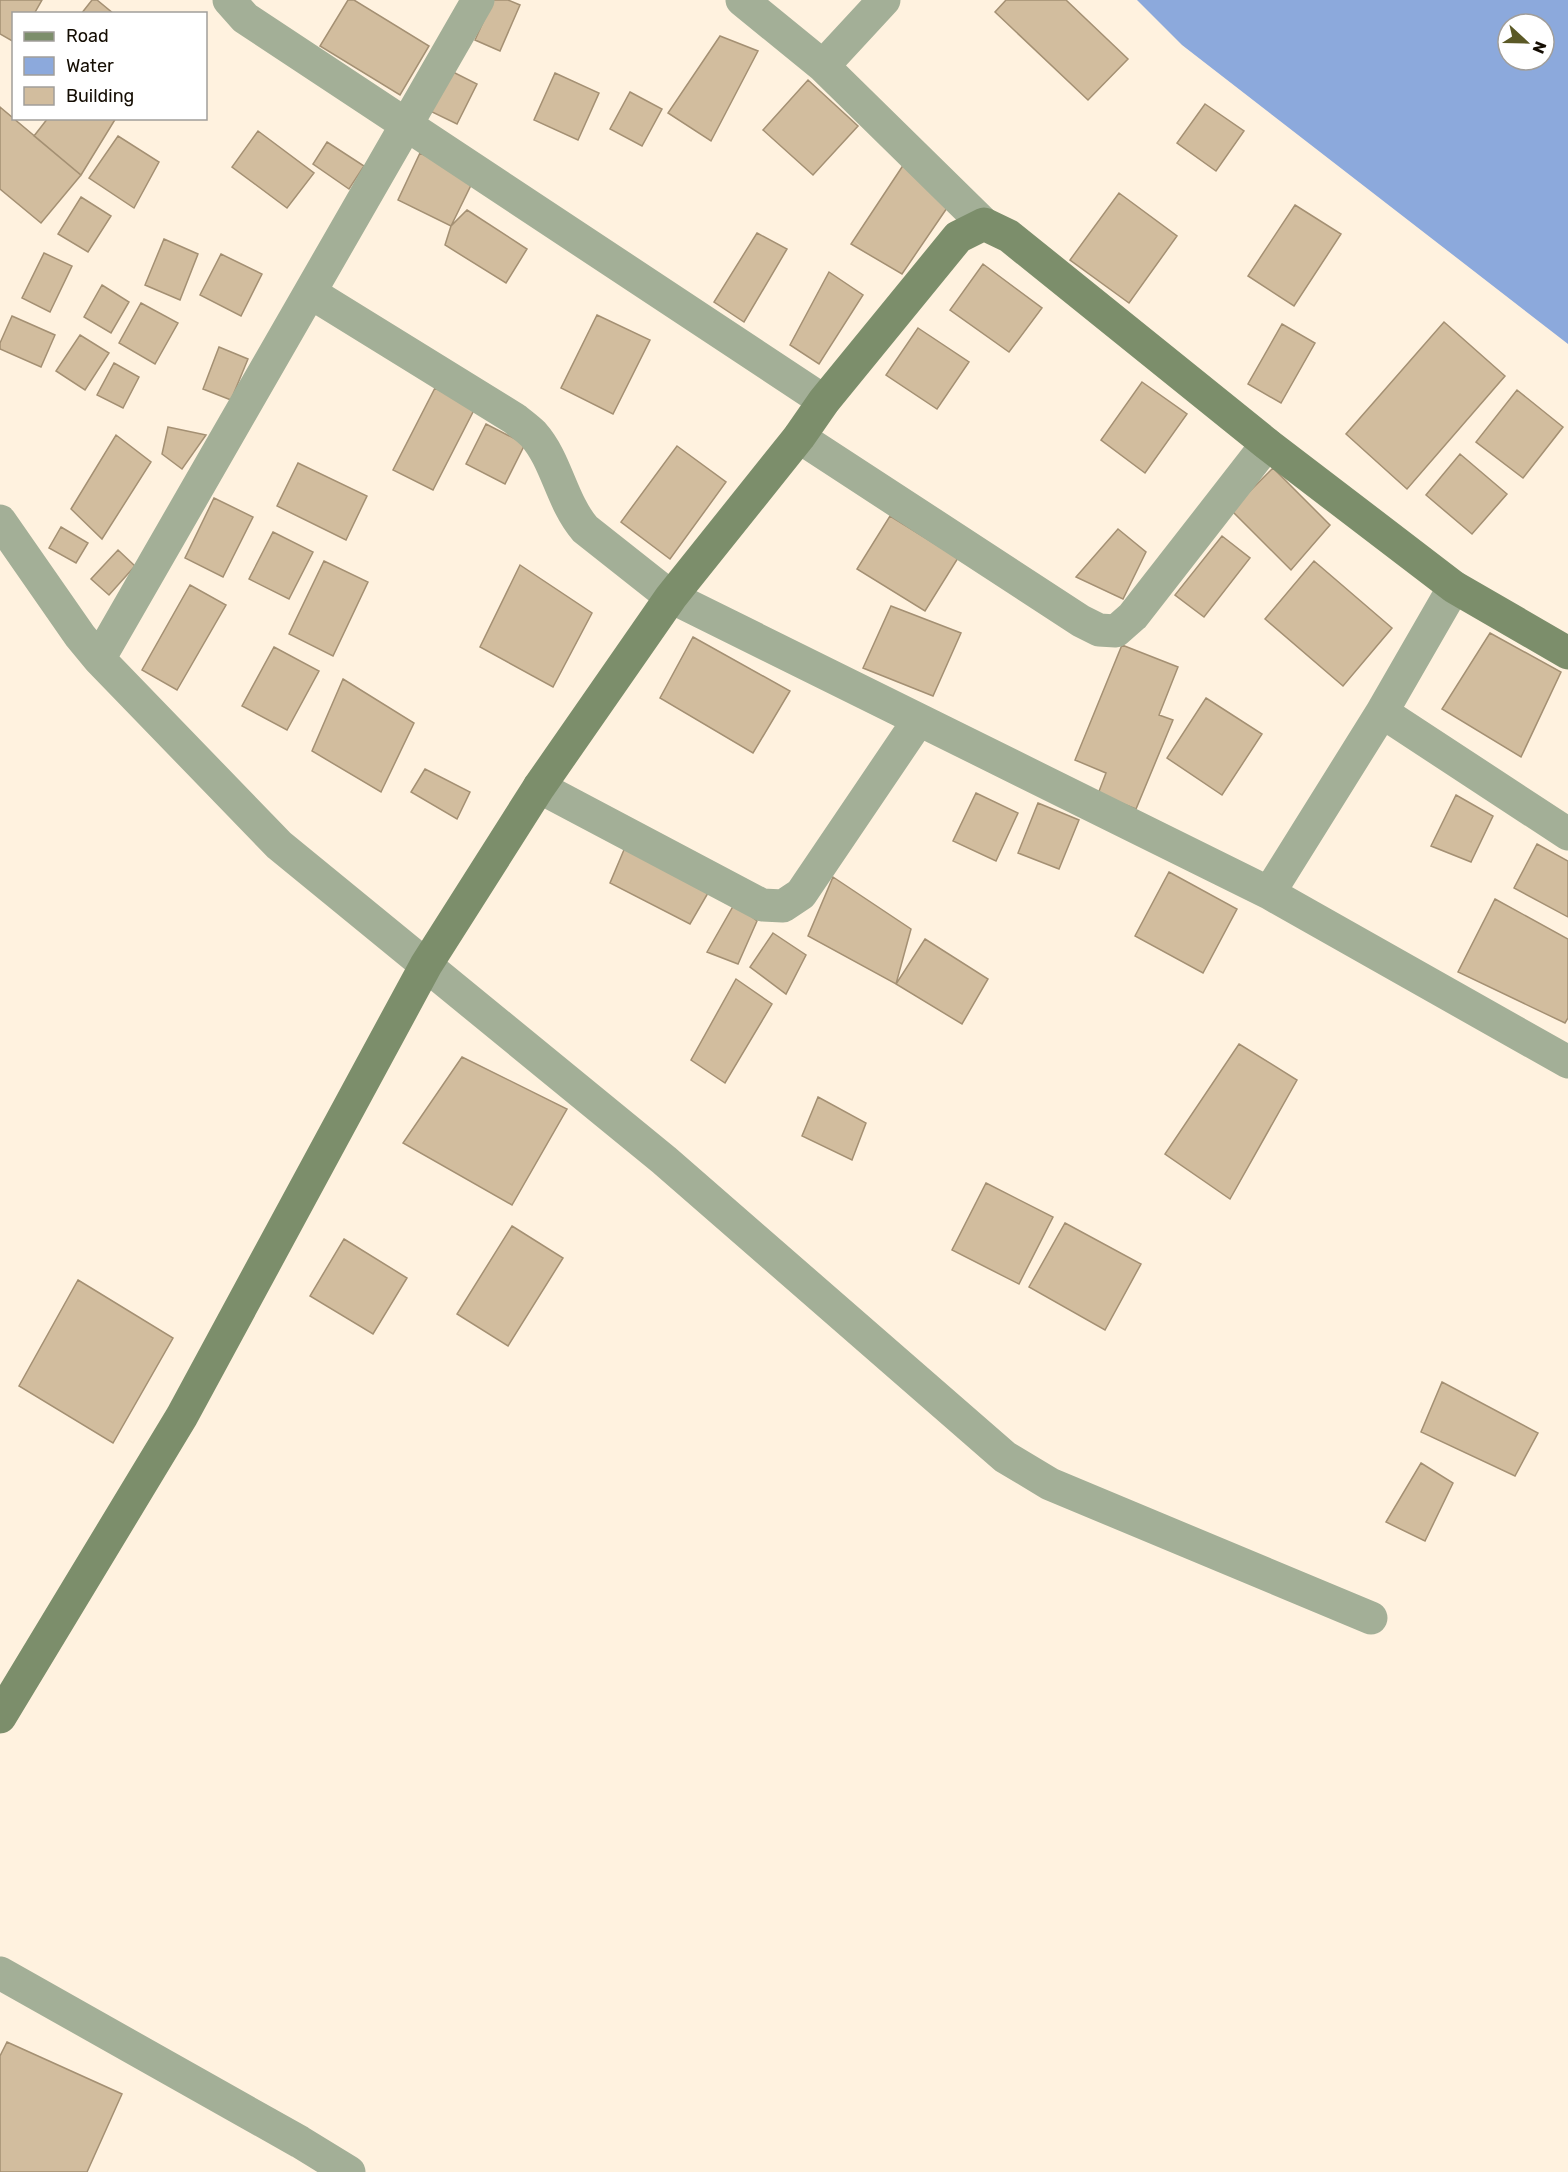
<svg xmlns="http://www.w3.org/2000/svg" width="1568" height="2172" font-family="Rubik,sans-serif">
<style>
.water{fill:#8ca9dc;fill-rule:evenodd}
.building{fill:#d2bd9e;stroke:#a49073;stroke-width:1.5}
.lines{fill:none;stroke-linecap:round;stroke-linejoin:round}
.minor{stroke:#a3af97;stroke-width:33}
.secondary{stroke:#7c8e6b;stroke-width:33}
</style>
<rect width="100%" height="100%" fill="#fff2df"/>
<path class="water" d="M1137 0H1568V344L1182 45ZM1508 24H1544V60H1508Z"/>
<path class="building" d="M0 0H42L34 14H14V42L0 34Z
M92 0H97L114 14H81Z
M348 0H354L429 46 400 95 320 46Z
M493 0H508L520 5 500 51 475 40Z
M1006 0H1066L1128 59 1088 100 995 12Z
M720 36 758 51 711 141 668 113Z
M451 71 477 84 457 124 430 111Z
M555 73 599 93 578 140 534 120Z
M808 80 858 126 813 175 763 130Z
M630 92 662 109 642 146 610 129Z
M1205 104 1244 131 1216 171 1177 143Z
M0 107 81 175 41 223 0 189Z
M48 118H116L81 175 34 136Z
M258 131 314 173 287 208 232 167Z
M118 136 159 162 134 208 89 178Z
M327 142 364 166 349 189 313 164Z
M420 153 474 179 451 226 398 200Z
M904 164 949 205 902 274 851 244Z
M1119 193 1177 236 1129 303 1070 260Z
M81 197 111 216 88 252 58 234Z
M1295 205 1341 234 1294 306 1248 276Z
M467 210 527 249 506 283 445 245 451 226Z
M757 233 787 249 744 322 714 302Z
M164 239 198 254 180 300 145 285Z
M44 253 72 266 50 312 22 298Z
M221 254 262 274 241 316 200 295Z
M983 264 1042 308 1009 352 950 310Z
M829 272 863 295 819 364 790 345Z
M102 285 129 302 111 333 84 317Z
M141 303 178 323 155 364 119 343Z
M597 315 650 340 613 414 561 388Z
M12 316 55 335 41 367 0 349V343Z
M1444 322 1505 376 1407 489 1346 434Z
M1282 324 1315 343 1281 403 1248 384Z
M918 328 969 362 937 409 886 375Z
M80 335 109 353 85 390 56 371Z
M219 347 248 359 231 400 203 389Z
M114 363 139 377 123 408 97 395Z
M1142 382 1187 414 1145 473 1101 440Z
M435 388 475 408 433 490 393 470Z
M1517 390 1563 427 1523 478 1476 442Z
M486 424 525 444 505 484 466 464Z
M168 427 206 435 182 469 162 454Z
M116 435 151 462 102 539 71 509Z
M677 446 726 482 670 559 621 522Z
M1460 454 1507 494 1472 534 1426 495Z
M298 463 367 496 346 540 277 506Z
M1273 468 1330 525 1291 570 1231 510Z
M214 498 253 517 223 577 185 558Z
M890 516 958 558 925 611 857 569Z
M61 527 88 543 76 563 49 548Z
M1118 529 1146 552 1123 599 1076 577Z
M273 532 313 552 289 599 249 579Z
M1222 536 1250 558 1204 617 1175 595Z
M118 550 135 566 109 595 91 579Z
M324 561 368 582 333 656 289 634Z
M1314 561 1392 628 1343 686 1265 619Z
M520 565 592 613 553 687 480 647Z
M190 585 226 605 177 690 142 670Z
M891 606 961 633 933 696 863 668Z
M1490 633 1561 672 1521 757 1442 709Z
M693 637 790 691 753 753 660 698Z
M1122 645 1178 667 1159 715 1173 720 1136 809 1098 794 1106 773 1075 760Z
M274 647 319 671 287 730 242 706Z
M343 679 414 723 381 792 312 751Z
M1206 698 1262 734 1222 795 1167 758Z
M425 769 470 792 457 819 411 792Z
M976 793 1018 813 996 861 953 841Z
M1456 795 1493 816 1471 862 1431 846Z
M1038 803 1079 820 1059 869 1018 853Z
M1537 844 1568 861V917L1514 888Z
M626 845 708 893 690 924 610 883Z
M1169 872 1237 909 1203 973 1135 936Z
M833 877 911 929 896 984 808 936Z
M1495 899 1568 939V1018L1565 1023 1458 972Z
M735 903 757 921 738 964 707 952Z
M773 933 806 955 786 994 750 967Z
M925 939 988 979 962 1024 896 984Z
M736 979 772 1004 725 1083 691 1060Z
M1239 1044 1297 1080 1230 1199 1165 1154Z
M462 1057 567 1109 512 1205 403 1143Z
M818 1097 866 1123 852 1160 802 1136Z
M986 1183 1053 1217 1019 1284 952 1250Z
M1065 1223 1141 1264 1105 1330 1029 1287Z
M512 1226 563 1258 508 1346 457 1314Z
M344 1239 407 1278 373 1334 310 1296Z
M78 1280 173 1338 113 1443 19 1386Z
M1442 1382 1538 1433 1515 1476 1421 1432Z
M1421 1463 1453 1483 1425 1541 1386 1522Z
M7 2042 122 2094 87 2172H0V2056Z"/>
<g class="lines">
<path class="minor" d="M229 0 245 18 824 401
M742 0 823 66 984 224
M823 66 884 0
M311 293 515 419C521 424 528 429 533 434 557 461 561 501 585 529L671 597 1269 893 1568 1062
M799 437 1081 621 1099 630 1116 631 1133 616 1267 444
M0 521 80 636 99 659 279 845 664 1160 1005 1457 1050 1484 1371 1618
M99 659 478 0
M1382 712 1568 834
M539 787 762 905 783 906 801 894 918 721
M1269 893 1382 712 1454 587
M0 1973 300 2142 349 2172"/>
<path class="secondary" d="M0 1717 182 1416 426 965 539 787 671 597 799 437 824 401 958 237 984 224 1009 236 1267 444 1454 587 1568 653"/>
</g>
<rect x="12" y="12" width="195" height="108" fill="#ffffff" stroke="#a19e9a" stroke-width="1.5"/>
<rect x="24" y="32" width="30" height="9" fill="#7c8e6b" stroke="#a19e9a" stroke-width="1.5"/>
<text x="66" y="42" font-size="18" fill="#140d03">Road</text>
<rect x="24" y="57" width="30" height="18" fill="#8ca9dc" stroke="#a19e9a" stroke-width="1.5"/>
<text x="66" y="72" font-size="18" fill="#140d03">Water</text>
<rect x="24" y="87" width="30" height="18" fill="#d2bd9e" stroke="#a19e9a" stroke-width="1.5"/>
<text x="66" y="102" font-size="18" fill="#140d03">Building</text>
<g transform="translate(1526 42) rotate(112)"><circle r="28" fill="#ffffff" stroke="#a19e9a" stroke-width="1.5"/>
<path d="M0-4.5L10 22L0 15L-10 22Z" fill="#5b5926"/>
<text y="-9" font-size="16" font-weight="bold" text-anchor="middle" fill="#140d03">N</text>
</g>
</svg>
